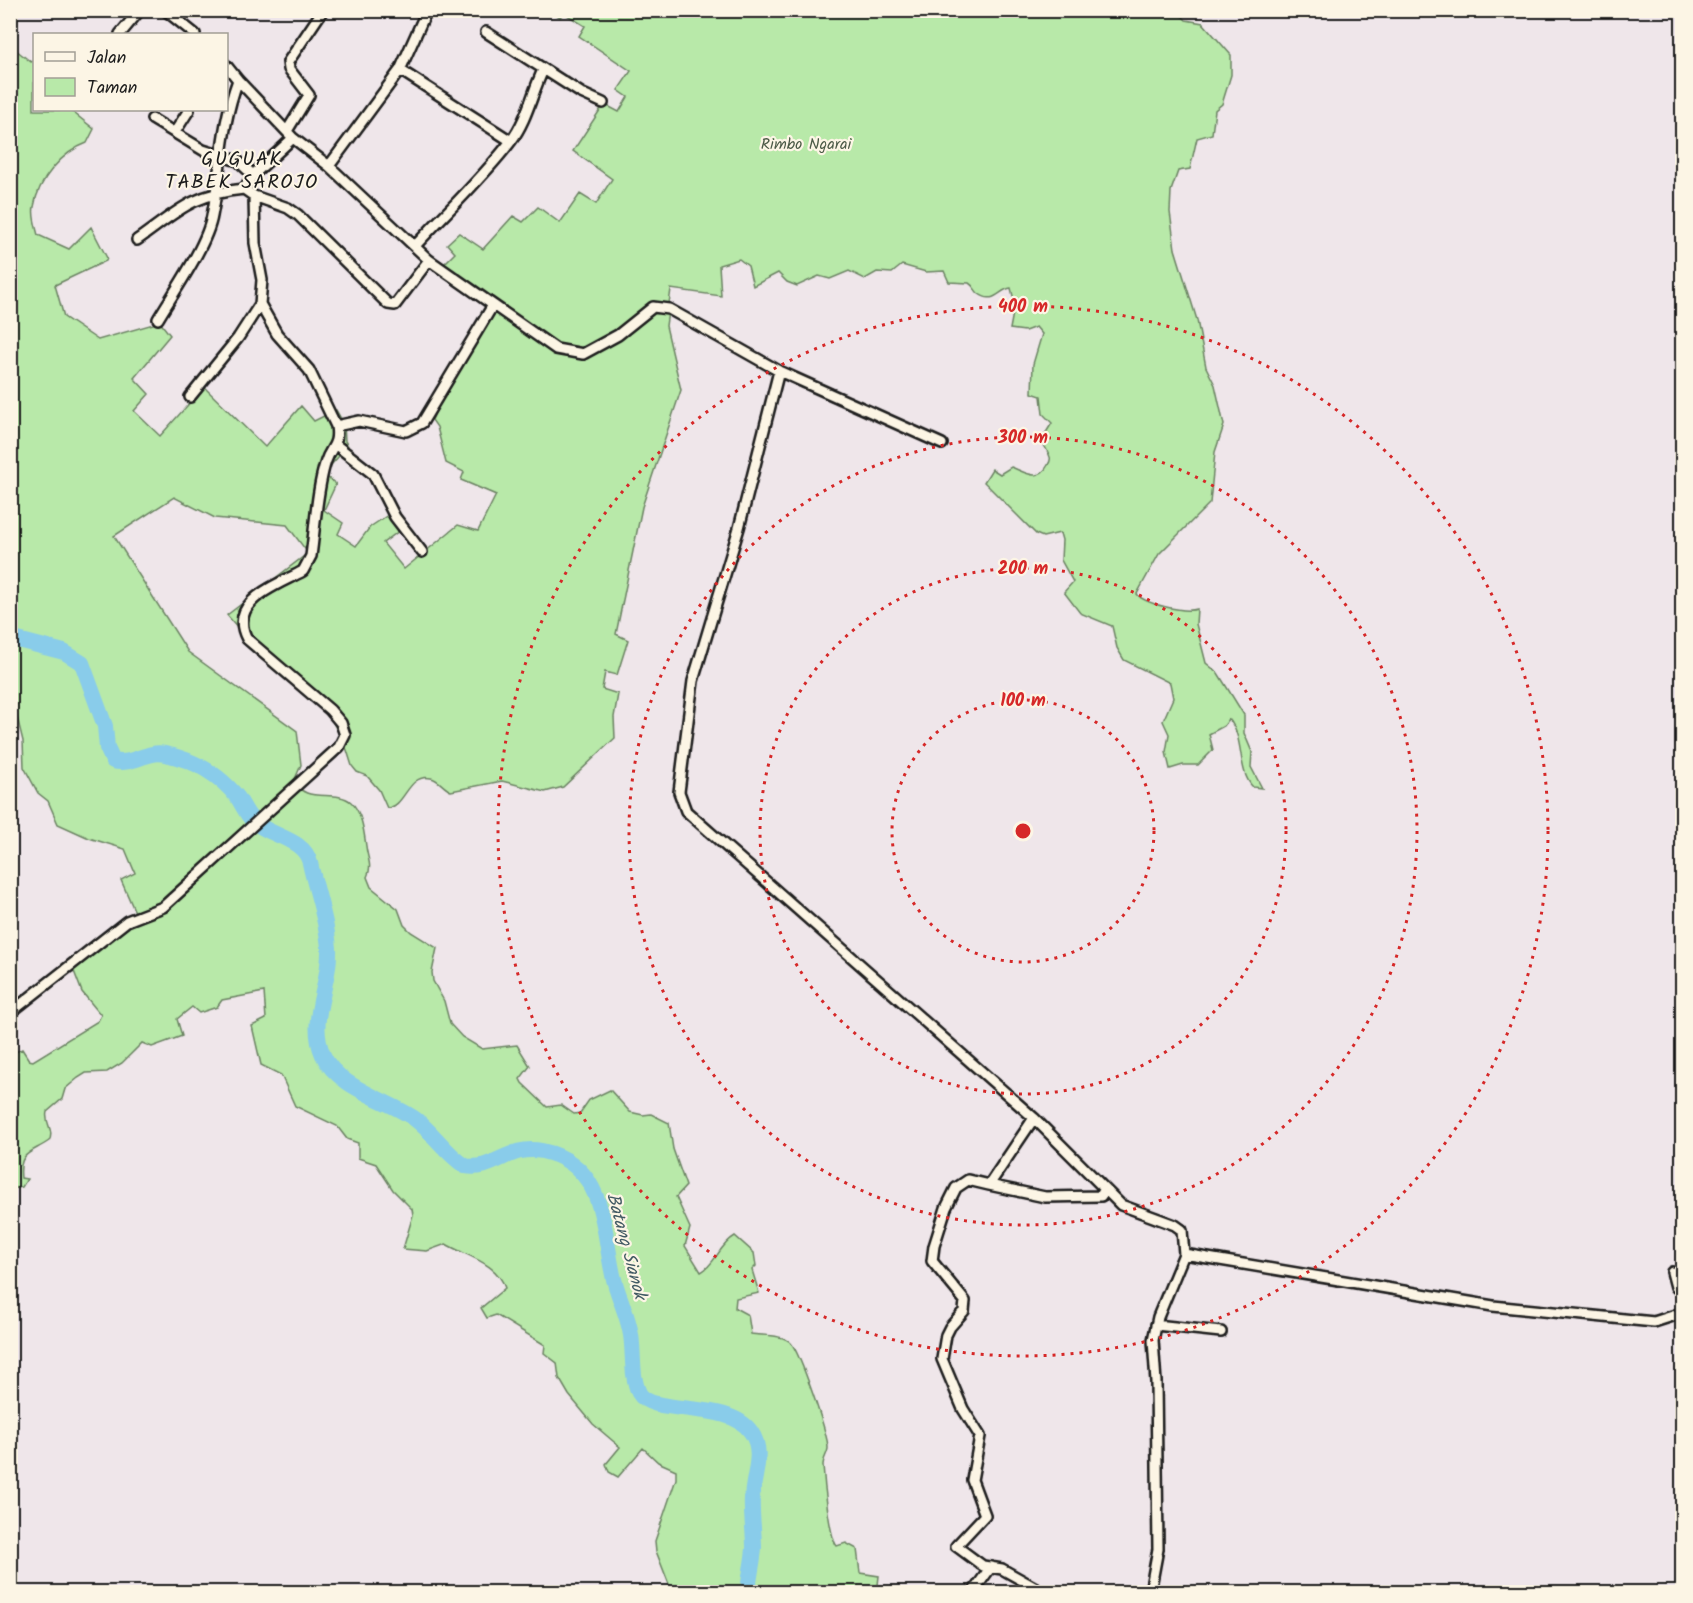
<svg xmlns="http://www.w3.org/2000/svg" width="1693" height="1603" font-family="Kalam,sans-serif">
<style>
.green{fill:#b8e9a9;stroke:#6a8262;stroke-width:1.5}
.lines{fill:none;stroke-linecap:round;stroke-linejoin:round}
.river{stroke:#89ccea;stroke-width:16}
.street-casing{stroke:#1c1c1c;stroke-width:14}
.street{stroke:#fcf5e5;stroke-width:9}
.ring{fill:none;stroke:#d62828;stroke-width:3;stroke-dasharray:3 6}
.labels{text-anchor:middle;stroke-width:4.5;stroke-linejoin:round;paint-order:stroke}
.park-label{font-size:16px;fill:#4b5a46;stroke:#fcf5e5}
.water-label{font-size:18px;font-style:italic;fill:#425a64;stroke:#fcf5e5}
.quarter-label{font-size:20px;letter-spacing:1.5px;fill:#1c1c1c;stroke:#fcf5e5}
.centre{fill:#d62828;stroke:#fcf5e5;stroke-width:3}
.ring-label{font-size:18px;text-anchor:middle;font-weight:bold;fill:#d62828;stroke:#fcf5e5;stroke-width:4.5;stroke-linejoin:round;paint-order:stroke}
</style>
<rect width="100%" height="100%" fill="#efe6ea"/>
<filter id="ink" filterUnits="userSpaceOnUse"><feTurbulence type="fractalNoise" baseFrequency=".0167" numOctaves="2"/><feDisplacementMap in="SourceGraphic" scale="12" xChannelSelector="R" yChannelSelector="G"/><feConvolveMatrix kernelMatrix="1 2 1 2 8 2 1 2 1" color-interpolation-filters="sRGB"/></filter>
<g filter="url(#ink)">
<path class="green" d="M550 11H1177L1186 20 1203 23 1231 55V75L1222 104 1215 110 1212 134 1197 138 1190 169 1178 171 1171 191 1170 212 1175 249 1197 320 1206 367 1215 385 1224 425 1215 452 1210 503 1159 554 1137 594C1144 604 1185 613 1197 609L1196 624 1206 663 1218 673 1244 715V733L1252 752 1251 767 1262 788 1253 787C1237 771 1245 739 1229 719L1224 726 1209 734 1213 750 1198 765H1183L1170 769 1166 752 1169 734 1163 721 1173 698 1170 683 1124 660 1117 648 1112 626 1080 613 1064 592 1073 582 1061 560 1062 540 1060 533 1043 537 1036 534 984 482 992 469 1000 474 1011 467C1025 472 1038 483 1048 465 1050 462 1051 460 1050 457 1048 450 1043 446 1042 439L1052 423 1043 414 1041 396 1032 393 1033 364 1042 334 1036 327 1025 331 1010 329 1013 313 1019 304 1014 300 1011 288C999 289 995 305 979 294 975 291 974 286 969 283L949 282 944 271 926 272 902 265 892 273 877 272 865 279 849 271 830 279 819 276 797 286 787 282 778 273 753 286 748 266 739 259 719 265 721 296 671 289 666 326 681 390 642 507 616 634 628 640 617 675 605 672 602 689 618 694 614 717 615 738 563 787 545 792 502 781 451 791C443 788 440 780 431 778 407 773 406 807 387 808L379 790 367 776 357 772 352 766 347 750 328 713 257 650 227 615 308 553 287 525 215 518 174 497 114 536 188 652 297 731 301 765 295 779C302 806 335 788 351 802 362 812 364 832 366 846 367 858 373 865 367 877L371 887 398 909 404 925 411 932 437 948 432 972 433 981 444 1001 450 1024 462 1037 482 1049 517 1045 530 1066 520 1079 522 1083 547 1107 561 1105 574 1114 580 1113 589 1100 610 1090 630 1112 643 1115 651 1114 669 1123 673 1149 686 1186 676 1197 690 1228 685 1246 701 1272C715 1265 719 1245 735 1236L754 1253 756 1266 752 1270 759 1293 736 1298 735 1308 748 1315 751 1334C762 1336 783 1334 791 1343 800 1353 828 1434 828 1448 828 1453 823 1459 823 1465 824 1480 829 1537 837 1546L846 1543 857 1549 860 1573 879 1576 878 1585 871 1592H672L656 1551 655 1541 676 1479V1470L658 1462 643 1448 618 1477 609 1472 606 1464 620 1447 593 1424 569 1395 559 1378 557 1363 544 1353 545 1345 496 1315 487 1318 481 1308 505 1288C498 1263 466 1256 446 1244L427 1251 403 1249 413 1215 412 1209 393 1190 376 1164 358 1158V1143L347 1139 337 1126 295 1106 281 1075 261 1065 252 1026 266 1019 264 992 222 1000 217 1007 199 1013 192 1007 177 1019 182 1036 152 1047 142 1043 122 1063 107 1072 86 1073 78 1078 65 1089 62 1099 47 1112C44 1123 55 1130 49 1141 32 1153 18 1151 21 1178L27 1179 22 1187 11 1189V1054L22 1049 29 1060 33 1061 98 1021 101 1015 82 992 72 966 138 919 121 880 135 873 125 849 89 838 58 824 48 801 38 793 24 767 23 741 11 693V46L31 62 34 61V110H70L94 129 87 143C62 152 38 180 34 207 32 215 36 228 38 235L69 249 91 227 107 258 106 261 55 285 64 317 98 340 160 322 170 335 134 378 149 394 134 411 160 436 204 387 265 447 301 406 314 421 336 410 344 424 345 441 348 446 323 474 336 484 324 510 343 523 338 534 356 546 370 527 397 509 407 525 383 543 404 569 458 525 478 531 496 495 461 480 464 472 446 463 437 427 432 420 442 397 485 326 498 309 444 264 455 253 447 244 459 233 483 249 513 216 523 222 538 207 560 223 580 194 596 204 612 179 573 151 604 104 619 112 628 97 618 90 631 71 579 36 585 26 564 13 560 17Z"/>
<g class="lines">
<path class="river" d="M10 638 64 652 82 663 105 726 107 748 113 761C133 766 146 750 165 754 194 760 220 775 238 798 243 806 247 815 253 821 271 837 304 838 310 863 316 891 327 920 329 948 331 984 307 1020 323 1055 337 1088 389 1100 415 1119 434 1133 445 1153 465 1166 494 1172 508 1144 542 1151 605 1164 602 1225 613 1275 617 1295 628 1314 631 1335 634 1354 631 1376 639 1393 652 1417 729 1399 751 1432 765 1452 753 1475 752 1498 751 1514 754 1531 754 1548 753 1563 749 1577 748 1592"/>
<g class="street-casing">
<path id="street" d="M165 10 195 34
M486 32 581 93 603 103
M120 34 140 10
M226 65 238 80 293 138 329 166 429 260 556 349 583 354 618 335 653 307 669 309 779 371 942 444
M400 70 511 141
M152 119 203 150 238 161 253 175
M287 131 309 95 289 69 288 62 323 10
M175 132 189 110
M329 166 400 70 427 10
M254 196 288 208 298 215 388 304 395 305 429 260
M137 240C178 211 192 194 244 189
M415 246C447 211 483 178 511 141 527 120 532 93 543 70
M158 319C174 292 207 245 212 216 222 167 220 129 238 80
M779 371 739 528 693 681 679 792 686 811 1034 1118 1121 1205 1175 1225 1182 1230 1184 1254 1158 1317 1153 1340 1156 1382 1158 1549 1150 1592
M190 397 238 338 260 304 262 280 255 243 254 196 244 189 253 175 293 138
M336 426 359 421 406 431 422 423 493 305
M336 445 373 474 395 517 422 552
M10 1013 127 921 163 907 339 747 345 735 341 723 330 710 247 639C227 601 276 586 303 571L311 556C315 528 317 487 326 461 331 446 339 446 336 426L309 370 277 334 260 304
M1034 1118 989 1185 968 1180 956 1188 946 1208 934 1246 932 1261 965 1301 964 1311 950 1327 946 1335 942 1359 963 1409 980 1436 972 1480 985 1515 956 1546 983 1566 1002 1569 1043 1592
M989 1185 1045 1197 1101 1196 1104 1190
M1184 1254 1493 1306 1654 1322 1682 1313
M1672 1272 1676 1287 1682 1292
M1156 1325 1221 1332
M973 1592 991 1567"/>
</g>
<use href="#street" class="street"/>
</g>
</g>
<g class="ring">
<circle cx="1023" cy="831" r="131"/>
<circle cx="1023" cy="831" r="263"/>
<circle cx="1023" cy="831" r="394"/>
<circle cx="1023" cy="831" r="525"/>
</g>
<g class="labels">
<g class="park-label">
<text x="806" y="149">Rimbo Ngarai</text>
</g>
<g class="water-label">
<text transform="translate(627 1246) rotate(75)" y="6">Batang Sianok</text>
</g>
<g class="quarter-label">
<text x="242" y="165">GUGUAK<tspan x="242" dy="23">TABEK SAROJO</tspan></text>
</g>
</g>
<circle cx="1023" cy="831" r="9" class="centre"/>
<g class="ring-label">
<text x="1023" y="312">400 m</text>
<text x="1023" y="443">300 m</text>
<text x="1023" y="574">200 m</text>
<text x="1023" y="706">100 m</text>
</g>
<rect width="1693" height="1603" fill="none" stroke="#fcf5e5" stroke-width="36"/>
<rect x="18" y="18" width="1657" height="1567" fill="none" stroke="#1c1c1c" stroke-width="2" filter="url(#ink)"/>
<rect x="33" y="33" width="195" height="78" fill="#fcf5e5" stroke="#a29e95" stroke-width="1.5"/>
<rect x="45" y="52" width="30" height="9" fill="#fcf5e5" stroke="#a29e95" stroke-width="1.5"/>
<text x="87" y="63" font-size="18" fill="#1c1c1c">Jalan</text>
<rect x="45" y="78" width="30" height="18" fill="#b8e9a9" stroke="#a29e95" stroke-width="1.5"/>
<text x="87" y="93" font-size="18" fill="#1c1c1c">Taman</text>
</svg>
